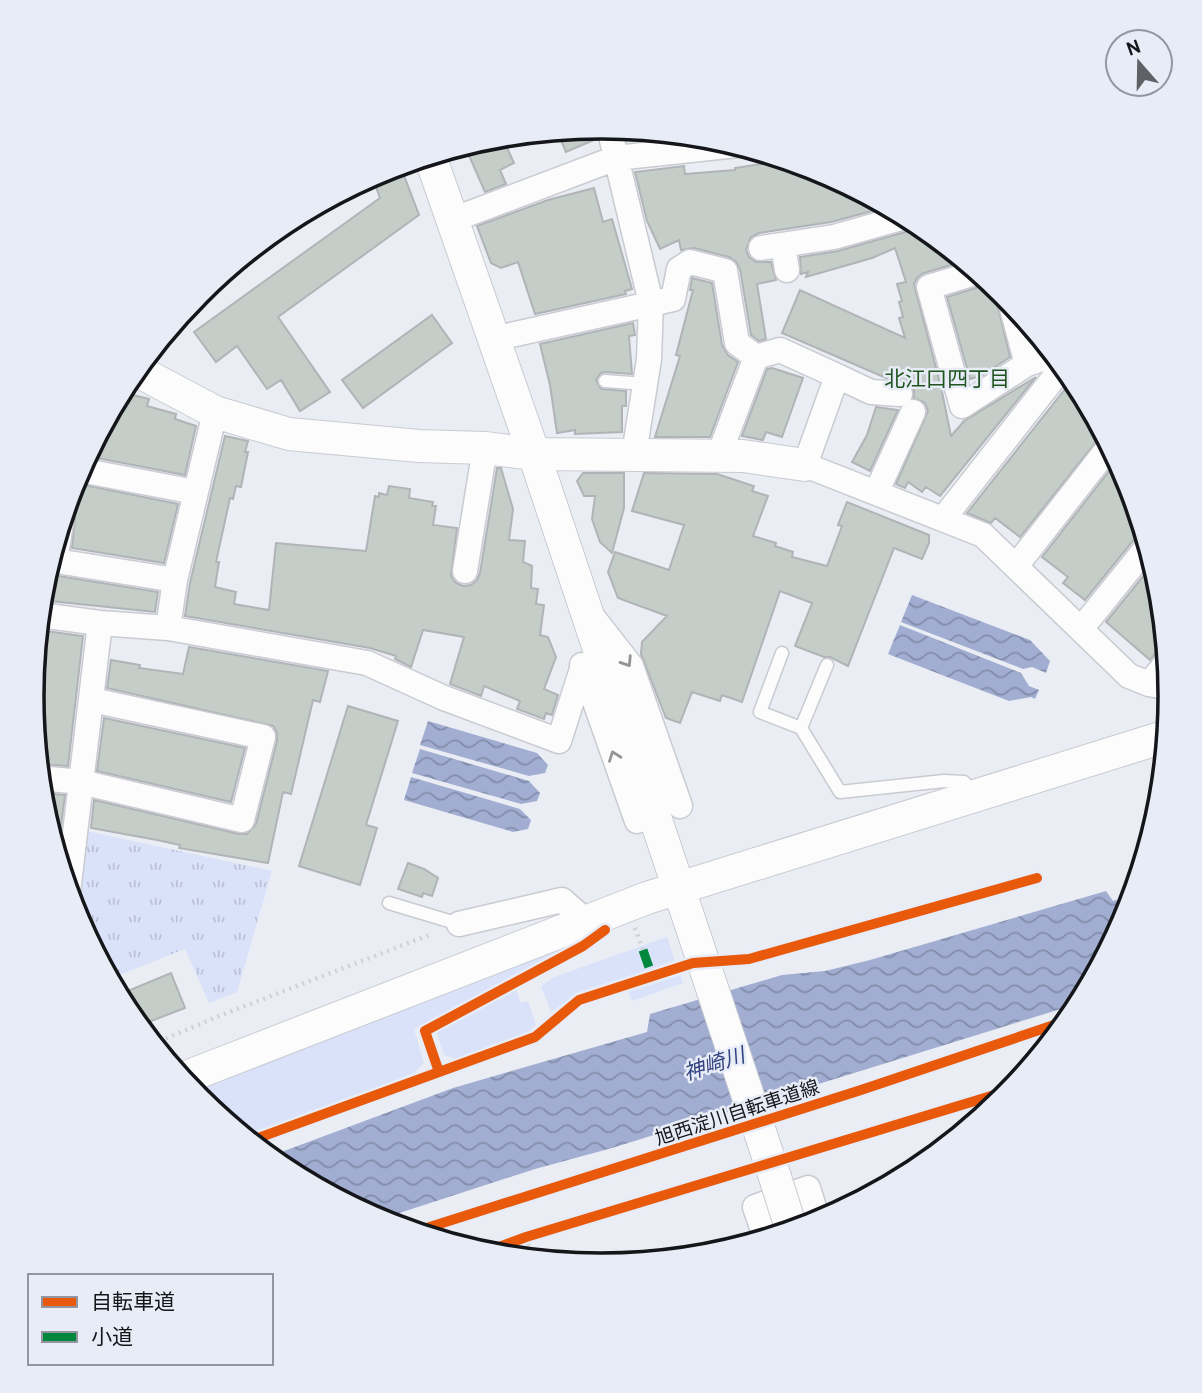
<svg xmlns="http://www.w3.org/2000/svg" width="1202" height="1393" font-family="Overpass,'Noto Sans JP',sans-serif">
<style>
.green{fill:#dae2fa}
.park{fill:url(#park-tufts)}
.water{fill:url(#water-waves)}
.building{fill:#c4cdc8;stroke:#b1b4b6;stroke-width:2}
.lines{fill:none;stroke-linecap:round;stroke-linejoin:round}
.service-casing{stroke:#c9cbd1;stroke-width:15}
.minor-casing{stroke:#c9cbd1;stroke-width:27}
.tertiary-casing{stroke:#c9cbd1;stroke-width:34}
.path{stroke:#d0d1d3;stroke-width:4.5;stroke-dasharray:2 5;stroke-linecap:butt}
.service{stroke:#fcfcfd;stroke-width:12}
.minor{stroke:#fcfcfd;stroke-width:24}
.tertiary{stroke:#fcfcfd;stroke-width:32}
.tertiary-bridge-casing{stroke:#c9cbd1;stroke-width:34;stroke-linecap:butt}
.tertiary-bridge{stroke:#fcfcfd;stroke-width:32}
.quiet{stroke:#00873e;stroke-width:9;stroke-dasharray:18 9;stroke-linecap:butt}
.cycleway-casing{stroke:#e7ecf7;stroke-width:15}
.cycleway{stroke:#e8590c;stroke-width:10}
.oneway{stroke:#949497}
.labels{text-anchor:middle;stroke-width:5;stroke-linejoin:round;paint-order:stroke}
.street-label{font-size:19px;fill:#15161a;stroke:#e7ecf7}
.neighbourhood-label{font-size:21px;fill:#20531d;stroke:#e7ecf7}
.water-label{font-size:21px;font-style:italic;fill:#324381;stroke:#e7ecf7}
.rim{fill:none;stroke:#15161a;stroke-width:3.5}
</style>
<defs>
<pattern id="park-tufts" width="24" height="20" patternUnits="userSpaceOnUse" patternTransform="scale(1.75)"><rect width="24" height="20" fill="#dae2fa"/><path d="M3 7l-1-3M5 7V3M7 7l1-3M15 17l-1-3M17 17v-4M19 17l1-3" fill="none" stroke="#bac1d6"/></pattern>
<pattern id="water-waves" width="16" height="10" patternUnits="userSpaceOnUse" patternTransform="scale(1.75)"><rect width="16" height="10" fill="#a1aed2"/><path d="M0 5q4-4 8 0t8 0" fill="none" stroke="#828daa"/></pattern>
</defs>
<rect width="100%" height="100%" fill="#eaedf4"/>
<path class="green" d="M667 937 676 964 575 996 551 1012 541 986 554 977Z
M580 939 578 944 414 1029 424 1063 414 1073 245 1137 198 1099 190 1089Z
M679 971 683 983 632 1001 628 990Z
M515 987 521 1003 528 1001 536 1025 525 1035 456 1059 444 1055 436 1031Z"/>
<path class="park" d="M82 830 272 871 237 992 209 1003 185 949 109 979 74 913Z"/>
<path class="water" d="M912 595 1030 640 1050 661 1046 673 1032 667 1023 669 901 622Z
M900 625 1021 673 1029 686 1039 690 1035 699 1031 697 1009 701 888 654Z
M428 721 537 753 548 765 545 773 529 776 420 745Z
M420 749 529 781 540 793 537 801 521 804 412 773Z
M411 777 520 809 531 820 528 829 513 832 404 800Z
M1106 891 1113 901 1133 895 1127 915 1080 1003 612 1148 535 1169 378 1220 284 1170 268 1157 453 1088 647 1032 650 1014 782 975 825 971 870 960Z"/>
<path class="building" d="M595 128 596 139 566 152 557 131Z
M497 137H502L514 163 500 170 506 184 485 192 467 151Z
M773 156 819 171 887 207 831 222 759 233 751 237 746 250 749 257 756 262H771L776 280 757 284 766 339 759 341 751 335 740 269 736 262 729 257 694 248 681 250 679 240 660 249 647 221 635 172 684 166 685 174 735 170V168L774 162Z
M400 165 419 215 278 317 330 392 300 411 281 380 267 389 237 346 216 362 194 332 380 198 372 176Z
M594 188 603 222 612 219 632 289 625 291 626 294 535 314 518 262 501 268 491 263 477 226 548 200Z
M918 223 964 261 924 273 918 277 914 284 941 387 951 436 964 421 1036 377 940 496 926 487 922 492 908 482 905 488 896 484 928 411 925 403 914 398V390L909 382 886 378 782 333 800 290 905 338 899 318 903 317 899 302 902 301 897 284 906 282 895 248 872 258 806 277 808 272 801 274 800 257 838 251 909 231Z
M692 278 712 283 722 345 728 355 738 362 710 437H655L680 356 676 355 693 290H690Z
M989 282 996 298 1010 357 981 376 970 379 947 297 982 286Z
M432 315 452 343 363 408 342 380Z
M633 323 635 335 629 336 632 374 605 372 601 373 596 380 601 389 626 391V406H622V432L575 434V430L557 433 550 385 540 344Z
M772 368 803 378 782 437 766 432 763 440 742 436 767 369Z
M1073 379 1103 433 1020 537 995 518 991 523 967 513Z
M121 392 149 399 147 406 176 414 175 419 196 426 185 475 87 456Z
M876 407 898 410 870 471 852 462 867 435Z
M225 436 248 441 245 452H248L241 487 236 486 233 499 230 498 216 562H219L215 587 236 592 234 604 269 610 276 543 366 551 375 496 379 497V493L387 495 389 486 410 489 409 498 433 502 432 506H436L433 525 457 528 451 576 456 583 463 586 471 585 477 580 480 573 497 468H501L513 509 509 540 525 541 523 562 532 566 531 588 538 589 536 604 544 605 540 635 548 637 556 657 544 689 558 695 552 715 546 713 544 719 517 709 520 701 484 686 481 696 450 684 464 637 423 630 411 667 395 659 396 656 370 648 185 616 190 583Z
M1117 461 1127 479 1143 532 1136 537 1085 600 1063 583 1068 577 1042 557Z
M583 473H624V508L612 553 600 542 592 519 595 496H584L577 481Z
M644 473 717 474 754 486 752 491 768 496 753 536 776 543 775 546 793 552 792 557 827 566 842 526 838 525 847 502 929 535V543L922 559 894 548 848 666 830 657H824L795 646 812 603 780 591 742 702 722 695 720 701 692 692 680 723 666 718 641 654 642 642 667 616 618 598 608 572 615 552 669 570 684 525 632 511Z
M74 483 178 504 164 563 72 548 75 518 68 510Z
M1153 564 1160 586 1165 641 1150 660 1106 622Z
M46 574 158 592 155 612 41 600Z
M38 630 83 636 68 766 38 764 32 697Z
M189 647 328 671 320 702 313 700 291 794 283 792 268 863 179 848 180 845 157 840 91 828 94 800 239 834H247L256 824 277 741V732L273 726 107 688 111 660 140 665 139 668 183 674Z
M348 706 398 721 366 825 377 828 360 885 299 866Z
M104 718 245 748 231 802 97 771Z
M41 793 65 795 57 856 42 807Z
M408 863 424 869 438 878 432 896 423 893 422 897 398 889Z
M171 973 185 1008 138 1026 127 1013 118 995Z"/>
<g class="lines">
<g class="service-casing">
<path id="service" d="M605 381 645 384
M782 653 760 712 801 728 840 792 944 781 964 782 974 794
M801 728 827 665
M389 903 459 924"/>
</g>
<g class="minor-casing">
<path id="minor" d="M609 128 651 303 649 359 634 454
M452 220 616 158 737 145
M783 245 787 270
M761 248 834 237 905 217
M978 272 929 287 962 406 1027 364 1054 355
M1010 301 1027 364
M493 339 673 299 679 269 690 262 725 271 737 343 756 357 780 350 837 376 805 465 983 535 1129 676 1149 684 1170 688
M837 376 871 392 900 394
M719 455 756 357
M80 470 195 492
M876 493 913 412
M943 519 1060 370 1064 367
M50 560 175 580
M55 561 61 523
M1016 566 1110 446
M465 571 485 448
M40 615 100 623 168 628 367 663 444 698 559 741 582 669
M595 620 631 666 680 806
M168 628 175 580 215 412
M1081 629 1148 546
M582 665 637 821
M1149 684 1167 662
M40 778 81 782 242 820 263 737 92 700
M68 892 100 623
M459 924 562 900 586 921
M766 1239 755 1207 808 1188 819 1223"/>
</g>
<g class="tertiary-casing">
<path id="tertiary" d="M430 156 534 454 775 1177
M136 370 215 412 289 434 419 446 485 448 534 454 743 456 805 465
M181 1079 647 898 1167 736"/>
</g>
<path class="path" d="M635 928 643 950
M153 1044 219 1016 432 934
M526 1237 534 1259"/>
<use href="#service" class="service"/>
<use href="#minor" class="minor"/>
<use href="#tertiary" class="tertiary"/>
<g class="tertiary-bridge-casing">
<path id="tertiary-bridge" d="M775 1177 792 1231"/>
</g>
<use href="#tertiary-bridge" class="tertiary-bridge"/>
<path class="quiet" d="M643 950 652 976"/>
<g class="cycleway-casing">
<path id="cycleway" d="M439 1072 425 1031 583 946 605 930
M250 1141 535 1037 579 1000 693 963 749 959 1037 878
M414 1232 861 1090 1069 1020
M483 1253 526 1237 1011 1090"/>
</g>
<use href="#cycleway" class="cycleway"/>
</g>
<defs><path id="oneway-chevron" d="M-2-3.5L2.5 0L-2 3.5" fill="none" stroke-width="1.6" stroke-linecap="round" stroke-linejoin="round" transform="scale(1.75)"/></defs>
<g class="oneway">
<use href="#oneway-chevron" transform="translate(627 662) rotate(57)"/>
<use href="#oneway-chevron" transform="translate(614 756) rotate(-110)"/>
</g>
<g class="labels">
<g class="street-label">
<text transform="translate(737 1112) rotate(-18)" y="7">旭西淀川自転車道線</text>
</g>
<g class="neighbourhood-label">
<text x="947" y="386">北江口四丁目</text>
</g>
<g class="water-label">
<text transform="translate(714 1064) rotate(-18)" y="7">神崎川</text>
</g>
</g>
<path d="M0 0H1202V1393H0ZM44 696a557 557 0 1 1 1114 0a557 557 0 1 1-1114 0Z" fill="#e7ecf7" fill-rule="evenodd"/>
<path class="rim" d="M44 696a557 557 0 1 1 1114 0a557 557 0 1 1-1114 0Z"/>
<rect x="28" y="1274" width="245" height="91" fill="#e7ecf7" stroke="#93969f" stroke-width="2"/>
<rect x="42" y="1297" width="35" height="10" fill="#e8590c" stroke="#93969f" stroke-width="2"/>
<text x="91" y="1309" font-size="21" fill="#15161a">自転車道</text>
<rect x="42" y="1332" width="35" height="10" fill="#00873e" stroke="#93969f" stroke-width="2"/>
<text x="91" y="1344" font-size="21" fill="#15161a">小道</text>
<g transform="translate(1139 63) rotate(340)"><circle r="33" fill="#e7ecf7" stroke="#93969f" stroke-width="2"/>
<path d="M0-5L12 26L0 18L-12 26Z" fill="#606166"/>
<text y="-10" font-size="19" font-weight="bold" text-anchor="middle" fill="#15161a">N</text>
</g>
</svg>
